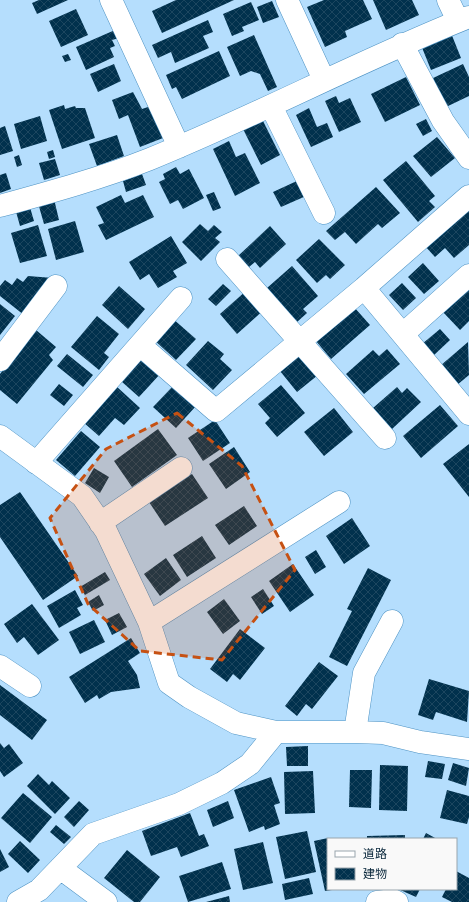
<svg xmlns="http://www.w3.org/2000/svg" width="469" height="902" font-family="'Exo 2','Noto Sans JP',sans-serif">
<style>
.building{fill:url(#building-cross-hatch)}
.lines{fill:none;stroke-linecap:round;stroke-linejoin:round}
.minor-casing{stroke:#4d92c3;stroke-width:23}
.minor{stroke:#fff;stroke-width:22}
.marked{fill:#c65113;fill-opacity:0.2;stroke:#c65113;stroke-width:3;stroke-dasharray:8 5;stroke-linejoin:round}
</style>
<defs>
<pattern id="building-cross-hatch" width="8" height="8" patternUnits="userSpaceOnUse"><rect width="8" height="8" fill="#01314d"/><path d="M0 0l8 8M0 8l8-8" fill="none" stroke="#1c465f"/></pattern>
</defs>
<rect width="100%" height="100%" fill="#b5defd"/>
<path class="building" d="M39 0H68L37 14 32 3Z
M176 0H234L162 33 152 11Z
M324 0H363L372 19 345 31 347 37 325 47 307 7Z
M373 0H412L419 15 386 30Z
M272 1 279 17 263 23 257 7Z
M251 2 259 20 242 27 244 31 232 36 223 14Z
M76 9 88 35 61 47 49 21Z
M208 20 213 32 203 36 209 48 175 63 171 52 158 58 152 45Z
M115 30 119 38 112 40 115 46 110 48 114 57 86 70 76 47Z
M451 33 461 58 431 70 421 45Z
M254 35 277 87 268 91 260 74 251 71 240 76 227 47Z
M219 51 230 76 182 99 176 87 172 89 166 75Z
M68 54 71 60 65 62 62 56Z
M114 64 121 81 98 92 90 74Z
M463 64 469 77V96L446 107 433 78Z
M406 77 420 105 385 122 371 94Z
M133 92 142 109 151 106 163 138 140 147 128 115 119 119 112 100Z
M336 96 339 103 350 98 361 122 339 132 325 101Z
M64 105 65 109 75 106 76 108H85L95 138 62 149 49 110Z
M309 108 317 127 327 123 333 137 311 147 296 115Z
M40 116 47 141 21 149 14 124Z
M262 119 280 155 261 165 243 129Z
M426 119 432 131 423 136 416 124Z
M5 126 13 151 0 155V128Z
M117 135 124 156 97 166 89 144Z
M437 137 455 158 431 177 413 156Z
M229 141 236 157 245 153 260 183 235 196 213 149Z
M53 150 55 157 49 159 47 152Z
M19 155 22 165 17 167 14 157Z
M55 159 60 175 44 180 39 163Z
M406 161 435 196 429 201 435 207 418 222 383 180Z
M176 167 180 174 189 169 204 198 183 209 178 200 170 204 159 182 165 179 163 174Z
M6 173 11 189 0 193V175Z
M142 174 146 185 126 192 123 181Z
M299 180 306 196 281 207 273 192Z
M376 187 400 213 382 228 378 224 356 244 345 232 335 240 326 231Z
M214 192 221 208 213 211 206 195Z
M121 195 125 203 143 195 154 217 106 240 98 225 104 223 96 207Z
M54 199 59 220 44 224 38 203Z
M29 204 34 221 20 226 15 208Z
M469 209V245L454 258 445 248 435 257 425 246Z
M75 221 84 252 56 260 48 229Z
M200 224 208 231 214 225 222 232 215 238 220 242 201 261 182 242Z
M38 225 47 256 20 263 11 233Z
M270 226 286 244 260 268 255 262 249 267 238 256Z
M171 236 187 263 173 271 177 277 158 288 149 274 140 280 129 262Z
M319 239 345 265 330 279 326 275 317 283 296 260Z
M423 263 439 281 424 294 408 277Z
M292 266 318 296 303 309 307 313 297 322 267 288Z
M28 276 53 278 24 315 0 296V286L5 280 12 285 17 278 23 282Z
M402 283 416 298 403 310 389 295Z
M223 284 231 291 216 306 208 299Z
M119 286 145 309 128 329 102 305Z
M469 287V321L460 330 442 311Z
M247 290 265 309 237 334 220 314Z
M0 304 15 316 0 335Z
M354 307 370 325 331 359 316 341Z
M97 316 119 334 104 353 109 357 99 370 71 347Z
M172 318 196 339 176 360 153 339Z
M440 329 450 340 433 356 422 344Z
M36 330 56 347 49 355 53 360 17 404 0 390V374Z
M208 341 224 354 220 359 232 370 213 390 186 365Z
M468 342 469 375 457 385 440 366Z
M387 349 400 364 364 394 346 374 373 350 379 356Z
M67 354 93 375 83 387 57 366Z
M300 354 318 375 297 392 280 371Z
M143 356 161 373 139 397 121 381Z
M59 384 73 395 64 406 50 395Z
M174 385 196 406 176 428 153 407Z
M281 385 305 413 277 437 265 423 270 418 258 404Z
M116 386 140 408 124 425 115 418 99 436 83 422Z
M397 387 402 393 407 388 421 402 392 429 373 408Z
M440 405 458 426 421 458 403 436Z
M334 408 353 432 324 456 304 432Z
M215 420 230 443 203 461 188 438Z
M158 429 177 455 132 487 114 461Z
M81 431 100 447 75 476 56 460Z
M469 444V497L443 464Z
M234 447 250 472 226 489 209 464Z
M94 468 109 477 100 493 85 483Z
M192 474 208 498 165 526 149 502Z
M20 492 78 576 43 600 0 537V505Z
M244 506 257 526 229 545 215 525Z
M352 518 370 546 344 564 326 536Z
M202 536 216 558 187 577 173 555Z
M316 550 326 567 315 574 305 557Z
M166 558 181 580 160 596 144 574Z
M293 564 314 595 290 612 269 581Z
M368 568 391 580 347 666 329 657 352 611 347 609Z
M105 572 110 580 85 595 80 587Z
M263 589 274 606 262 614 251 597Z
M75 590 83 605 77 608 81 615 59 628 47 606Z
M99 595 104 605 93 611 88 602Z
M224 599 240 621 223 634 207 612Z
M32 604 59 640 38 655 24 637 17 643 4 624Z
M119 613 127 627 112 635 105 620Z
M94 620 105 642 80 654 69 632Z
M240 629 265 648 240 680 233 674 227 682 210 669Z
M131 638 140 653 128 661 137 675 140 688 111 692 99 699 97 695 85 703 69 677Z
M319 662 338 676 312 709 306 704 297 716 285 706Z
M429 679 469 691 467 722 436 712 433 720 418 715Z
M0 685 47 720 32 740 0 715Z
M0 743 4 748 9 744 23 763 4 777 0 771Z
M308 746V766H287L286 747Z
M428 761 445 764 442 779 425 777Z
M453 763 469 768 466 786 448 780Z
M380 765 408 766 407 811 379 810Z
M350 770H372L371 808 349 807Z
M313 771 315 813 285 814 284 772Z
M38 774 49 785 52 781 70 798 55 814 27 786Z
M271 777 280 803 274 805 280 824 265 830 264 826 249 832 234 790Z
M447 790 469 796V817L467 824 440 818Z
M23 793 52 817 30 843 1 818Z
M79 801 89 810 74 827 64 817Z
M228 801 234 818 213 827 207 810Z
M190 813 199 836 204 834 209 846 181 857 177 847 151 856 142 831Z
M56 825 71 837 64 844 50 832Z
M307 831 316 872 285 879 276 837Z
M426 833 437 839H423Z
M405 835V839H367V836Z
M328 838V889L332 890 325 891 314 841Z
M20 841 40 860 28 873 8 854Z
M263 842 273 883 243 890 234 849Z
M0 849 9 867 0 872Z
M127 850 160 877 140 902H134L104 878Z
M222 862 231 889 188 902 179 876Z
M456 871 469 878V902H452L442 897 446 889H456Z
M309 878 313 894 285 900 282 884Z
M398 889H420L416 897Z
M229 896 230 902H206Z"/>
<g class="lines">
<g class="minor-casing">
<path id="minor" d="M111 0 179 147
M287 0 324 80
M448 0 458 21
M402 44 443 121 469 158
M271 106 324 213
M0 206C51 192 102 178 150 159 258 115 361 60 469 17
M227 259 385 438
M364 288 469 414
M403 334 469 275
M140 345 216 411 364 288 469 196
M0 360 56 286
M0 436 82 496 106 531 149 622 169 683 189 697 236 723 276 732H355L383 733 420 742 469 749
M36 463 181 298
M100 523 181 468
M149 622 339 502
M0 666 30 686
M355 732 364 673 392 621
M60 868 106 902
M18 902 39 890 93 834 179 804 222 783 250 764 276 732
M377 902 393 900 397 902"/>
</g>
<use href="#minor" class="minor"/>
</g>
<path class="marked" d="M177 413 242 466 295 570 222 660 140 651 88 604 50 518 106 449Z"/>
<rect x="327" y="838" width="130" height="52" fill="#f9f9f9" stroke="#99a5ad"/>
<rect x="335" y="851" width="20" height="6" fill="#ffffff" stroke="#99a5ad"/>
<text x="363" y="858" font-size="12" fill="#08263a">道路</text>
<rect x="335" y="868" width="20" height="12" fill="url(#building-cross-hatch)" stroke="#99a5ad"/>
<text x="363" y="878" font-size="12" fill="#08263a">建物</text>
</svg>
